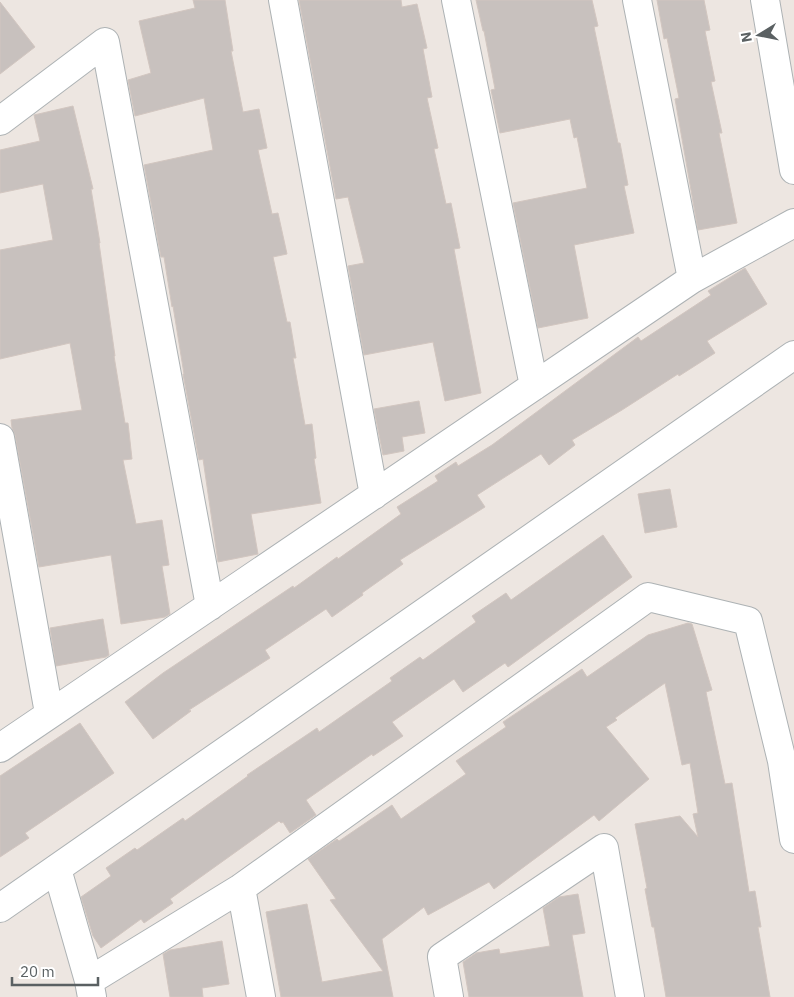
<svg xmlns="http://www.w3.org/2000/svg" width="794" height="997" font-family="'IBM Plex Sans',sans-serif">
<style>
.building{fill:#c8c1be;stroke:#d2c6c0}
.lines{fill:none;stroke-linecap:round;stroke-linejoin:round}
.minor-casing{stroke:#adb2b4;stroke-width:30}
.tertiary-casing{stroke:#adb2b4;stroke-width:30}
.minor{stroke:#fff;stroke-width:28}
.tertiary{stroke:#fff;stroke-width:28}
</style>
<rect width="100%" height="100%" fill="#ede6e1"/>
<path class="building" d="M193 0H225L233 51H231L243 112 259 109 267 148 258 150 272 214 278 213 287 254 273 257 287 322H290L296 358H293L305 425 312 424 316 458 314 459 321 503 251 514 258 554 218 562 203 459 199 460 183 374H184L173 306 172 307 164 257H161L144 165 213 150 204 98 135 116 128 80 151 73 139 21 195 8Z
M299 0H401L402 7 417 4 427 48 423 49 432 97 427 98 438 148 434 149 446 204 451 203 460 248 454 249 481 393 445 401 433 342 364 355 348 266 364 263 348 197 336 199Z
M476 0H592L598 26 594 27 618 143H620L628 185 624 186 634 233 574 245 588 318 538 328 513 203 587 188 577 137 574 138 570 119 500 133 491 90 495 89 484 31H483Z
M657 0H704L710 30 705 31 715 81 711 82 722 133H719L737 223 698 230 675 99 679 98 667 38 664 39Z
M0 2 35 47 0 74Z
M73 106 93 189H91L100 243H99L115 356H114L125 423H128L132 459 123 460 136 524 162 520 169 565 162 566 170 614 165 617 121 624 111 555 39 567 15 435 12 428 11 420 82 410 70 343 0 359V250L53 240 43 184 0 193V150L40 141 34 115Z
M745 268 767 304 707 341 715 353 679 376 678 374 622 410 572 440 575 445 549 465 541 454 477 495 485 507 400 560 403 564 362 593 363 595 332 617 326 609 265 650 270 658 189 710 191 711 153 739 125 702 163 673 293 586 294 588 337 557 338 559 401 514 397 507 438 481 435 476 456 462 458 466 492 445 638 337 641 341 711 295 708 291Z
M419 401 425 433 402 437 404 451 383 455 374 409Z
M670 489 677 527 645 533 638 494Z
M603 535 632 577 508 667 505 663 463 692 454 679 392 722 403 736 373 756 372 754 306 800 316 815 290 833 283 822 281 823 279 821 170 899 173 903 144 923 141 919 101 948 93 936 81 897 111 876 106 868 135 848 137 850 183 818 185 821 248 776 247 775 317 728 319 732 392 681 390 678 420 657 423 660 476 622 472 616 506 593 511 600Z
M103 619 109 655 106 657 56 666 50 628Z
M688 623 692 624 712 690 706 692 725 784 732 783 749 892 755 891 761 927H758L770 997H666L654 927H652L645 889 647 888 635 824 680 816 698 837 693 814 698 813 690 763 682 765 665 683 615 718 617 720 606 727 649 779 599 821 594 815 494 889 489 882 428 915 424 907 382 939 393 997H281L266 912 307 904 322 982 383 971 330 900 336 899 308 859 337 839 339 841 392 805 401 819 466 774 456 761 506 727 503 722 582 669 587 677 648 635Z
M80 723 114 773 25 833 29 838 0 857V776Z
M578 894 585 933 572 935 583 997H469L463 962 476 953 499 949 500 954 550 946 543 908 559 897Z
M222 941 229 984 202 988 203 997H170L163 954 170 950Z"/>
<g class="lines">
<g class="minor-casing">
<path id="minor" d="M283 0 374 495
M456 0 534 386
M637 0 692 279
M765 0 794 170
M0 121 105 42 210 606
M0 438 49 713
M0 748 692 279 794 223
M57 869 89 981 92 997
M241 888 261 997
M89 981 241 888 648 597 748 621 782 761 794 839
M449 997 442 957 604 848 630 997"/>
</g>
<g class="tertiary-casing">
<path id="tertiary" d="M0 908 794 355"/>
</g>
<use href="#minor" class="minor"/>
<use href="#tertiary" class="tertiary"/>
</g>
<g transform="translate(759 35) rotate(260)" stroke="#ffffff" stroke-width="4" paint-order="stroke">
<path d="M0-4L9 19L0 12L-9 19Z" fill="#5a6062"/>
<text y="-8" font-size="14" font-weight="bold" text-anchor="middle" fill="#5a6062">N</text>
</g>
<path d="M12 977v8h86v-8" fill="none" stroke="#5a6062" stroke-width="2.5"/>
<text x="20" y="977" font-size="15" fill="#5a6062" stroke="#ffffff" stroke-width="4" paint-order="stroke">20 m</text>
</svg>
